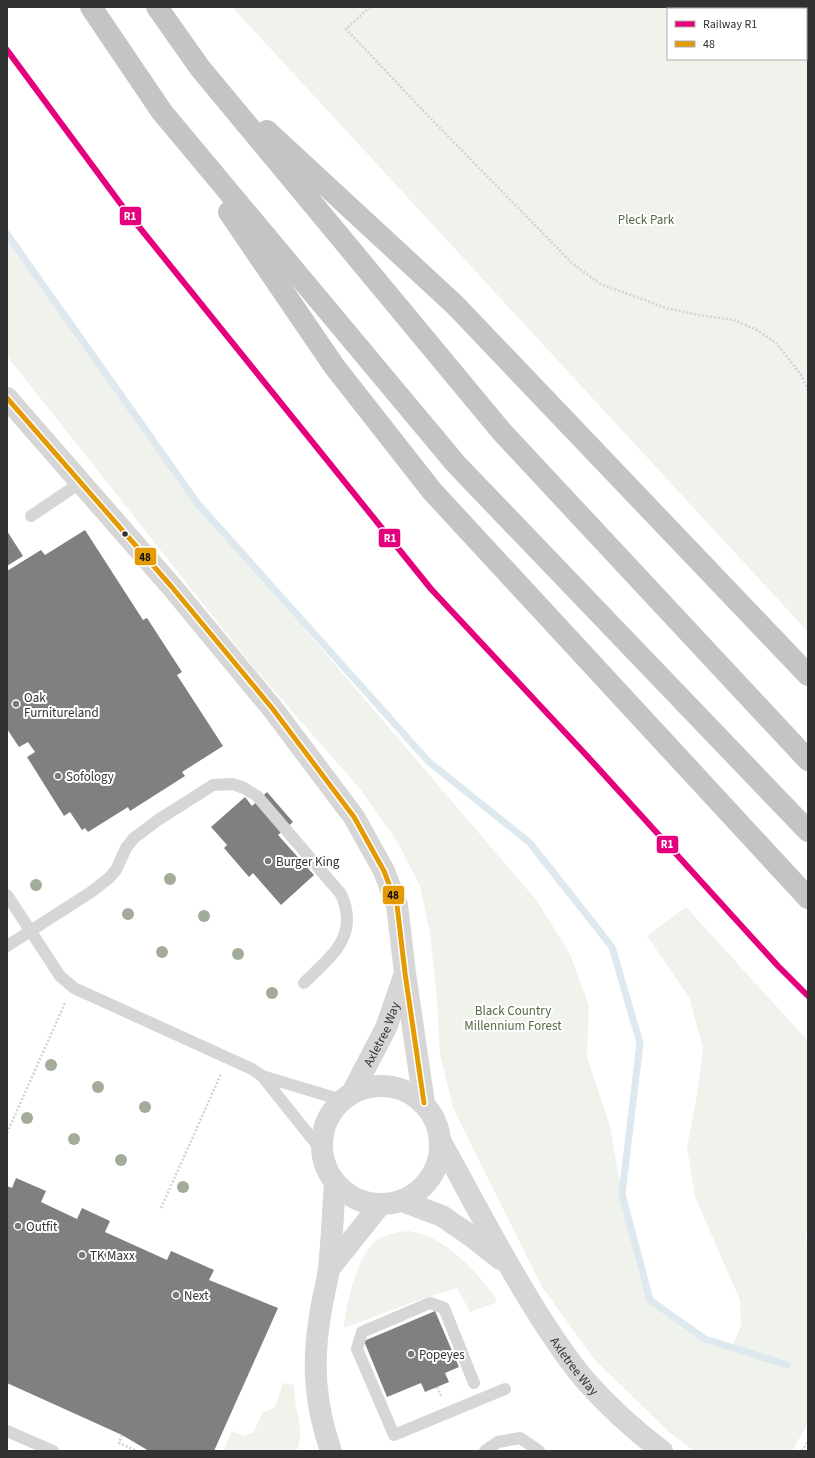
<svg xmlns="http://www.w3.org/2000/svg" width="815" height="1458" font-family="'Source Sans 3',sans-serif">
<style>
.green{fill:#f0f2ec;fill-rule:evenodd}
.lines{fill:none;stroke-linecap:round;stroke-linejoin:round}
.stream{stroke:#dde9ef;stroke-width:7}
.building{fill:#808080}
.path{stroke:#d3d3d3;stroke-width:2.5;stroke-dasharray:2 2;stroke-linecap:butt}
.service{stroke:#d6d6d6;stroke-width:12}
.tertiary{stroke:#d6d6d6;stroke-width:22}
.motorway{stroke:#c4c4c4;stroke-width:22}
.bus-1-casing{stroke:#fff;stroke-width:8}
.bus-1{stroke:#e39a05;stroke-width:5}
.rail-1-casing{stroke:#fff;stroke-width:9}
.rail-1{stroke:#e5007d;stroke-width:6}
.tree{fill:#a3ac99}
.bus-dot{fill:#323232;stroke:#fff;stroke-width:1.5}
.poi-dot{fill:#7a7a7a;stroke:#fff;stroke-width:1.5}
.labels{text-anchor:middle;stroke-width:4;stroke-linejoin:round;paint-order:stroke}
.park-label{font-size:13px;fill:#576945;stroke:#fff}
.poi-label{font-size:13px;fill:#323232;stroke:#fff;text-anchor:start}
.street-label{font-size:13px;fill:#323232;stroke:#fff}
.line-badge{stroke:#fff;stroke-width:1.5}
.badge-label{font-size:11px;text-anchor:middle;font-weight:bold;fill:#fff}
.pale-badge-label{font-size:11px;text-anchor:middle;font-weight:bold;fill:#111}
</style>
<rect width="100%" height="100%" fill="#fff"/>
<path class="green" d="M232 7H808V632ZM668 9H806V59H668Z
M7 234 198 504 537 901 570 954 589 1006 587 1057 610 1126 622 1194 650 1300 705 1339 732 1347 741 1326 740 1300 695 1197 687 1147 697 1094 703 1048 689 997 647 936 686 907 808 1041V1226L806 1238 808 1245V1423L792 1451H694L669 1432 594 1359 542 1287 453 1108 440 1055 437 998 430 933 420 886 398 843 361 790 249 662 7 356Z
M409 1231C416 1233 424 1234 430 1237 457 1250 479 1275 496 1298L495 1303 470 1312 457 1288 424 1298 344 1328C345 1307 358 1252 377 1240 387 1234 397 1232 409 1231Z
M283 1383 294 1385C294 1392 295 1400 296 1407 299 1423 304 1436 296 1451H223L232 1431 244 1436 254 1432 262 1413 275 1407Z"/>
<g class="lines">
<path class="stream" d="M7 234 198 504 429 762 530 843 612 947 640 1043 622 1194 650 1300 705 1339 787 1365"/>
</g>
<path class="building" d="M85 530 143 620 147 618 182 672 177 675 223 746 182 772 185 776 130 811 128 807 88 832 85 828 82 830 70 812 64 816 27 757 35 752 28 742 19 747 7 729V571L41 550 45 555Z
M7 531 23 556 7 566Z
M267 792 293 822 278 835 314 875 281 905 253 873 249 877 224 848 227 845 211 827 245 797 252 806Z
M16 1178 46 1191 41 1202 77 1219 82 1208 110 1221 105 1232 167 1260 171 1251 214 1270 209 1280 278 1308 214 1451H149L122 1435 7 1383V1186L12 1188Z
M435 1311 459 1367 445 1373 449 1382 425 1392 421 1383 387 1397 364 1341Z"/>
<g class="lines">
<path class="path" d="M370 7 346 29 433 121 572 263 600 284 631 295 666 308 704 316 734 320 757 330 776 343 789 359 801 375 808 390
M7 1133 65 1003
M161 1208 221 1074
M437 1387 441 1396
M122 1435 119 1443 137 1451
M802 1451 808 1441"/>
<path class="service" d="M31 516 80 483
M7 895 60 976 74 988 252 1069 262 1076 322 1151
M7 946 91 892 109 878 116 870 126 848 134 838 158 820 213 785 233 784 244 788 257 796 341 894C360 936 331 956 304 983
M262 1076 342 1100
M474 1383 444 1308 430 1303 362 1332 357 1349 394 1435 505 1389
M7 1431 53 1451
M485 1451 498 1442 520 1438 539 1451"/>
<g class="tertiary">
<path d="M7 398 171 586 272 708 354 817 384 871 397 905 405 973 424 1103"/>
<circle cx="381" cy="1145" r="59"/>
<path id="s1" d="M352 1093 386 1028 404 976"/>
<path id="s2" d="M441 1142C472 1198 501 1255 535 1309 550 1333 566 1357 584 1379 607 1405 634 1430 662 1451"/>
<path d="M402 1201 442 1216 471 1236 500 1259"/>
<path d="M329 1269 380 1205"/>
<path d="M331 1451C315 1405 312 1364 320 1316 322 1300 327 1284 329 1268 332 1240 333 1211 335 1183"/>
</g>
<path class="motorway" d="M91 7 162 112 456 464 808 831
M157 7 200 68 502 432 808 760
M267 131 455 305 808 675
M229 212 334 366 432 491 808 898"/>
<g class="bus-1-casing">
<path id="bus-1" d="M7 398 171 586 272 708 354 817 384 871 397 905 405 973 424 1103"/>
</g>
<use href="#bus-1" class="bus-1"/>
<g class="rail-1-casing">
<path id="rail-1" d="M7 50 123 207 431 589 588 757 778 966 808 996"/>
</g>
<use href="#rail-1" class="rail-1"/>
</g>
<g class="tree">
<circle cx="170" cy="879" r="6"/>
<circle cx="36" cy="885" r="6"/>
<circle cx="128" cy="914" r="6"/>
<circle cx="204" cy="916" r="6"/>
<circle cx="162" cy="952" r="6"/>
<circle cx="238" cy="954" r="6"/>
<circle cx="272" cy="993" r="6"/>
<circle cx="51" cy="1065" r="6"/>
<circle cx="98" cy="1087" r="6"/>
<circle cx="145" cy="1107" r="6"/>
<circle cx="27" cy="1118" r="6"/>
<circle cx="74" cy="1139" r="6"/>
<circle cx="121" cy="1160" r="6"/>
<circle cx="183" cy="1187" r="6"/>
</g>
<circle class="bus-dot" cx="125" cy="534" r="3.5"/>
<g class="poi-dot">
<circle cx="16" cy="704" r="4"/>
<circle cx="58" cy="776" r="4"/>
<circle cx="268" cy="861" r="4"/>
<circle cx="18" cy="1226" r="4"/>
<circle cx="82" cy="1255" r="4"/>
<circle cx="176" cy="1295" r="4"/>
<circle cx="411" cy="1354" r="4"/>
</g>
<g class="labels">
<g class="park-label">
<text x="646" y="224">Pleck Park</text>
<text x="513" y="1015">Black Country<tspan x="513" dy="15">Millennium Forest</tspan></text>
</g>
<g class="poi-label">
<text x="24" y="702">Oak<tspan x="24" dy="15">Furnitureland</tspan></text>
<text x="66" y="781">Sofology</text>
<text x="276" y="866">Burger King</text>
<text x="26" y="1231">Outfit</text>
<text x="90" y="1260">TK Maxx</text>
<text x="184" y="1300">Next</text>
<text x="419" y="1359">Popeyes</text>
</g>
<g class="street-label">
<text dy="5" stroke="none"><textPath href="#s1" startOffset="66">Axletree Way</textPath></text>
<text dy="5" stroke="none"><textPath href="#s2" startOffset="261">Axletree Way</textPath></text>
</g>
</g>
<g class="line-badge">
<rect x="119" y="206" width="23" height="20" rx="4" fill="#e5007d"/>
<rect x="378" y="528" width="23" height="20" rx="4" fill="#e5007d"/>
<rect x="134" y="547" width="23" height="19" rx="4" fill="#e39a05"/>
<rect x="656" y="835" width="23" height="19" rx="4" fill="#e5007d"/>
<rect x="382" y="885" width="23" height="20" rx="4" fill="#e39a05"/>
</g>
<g class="badge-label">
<text x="130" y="220">R1</text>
<text x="390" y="542">R1</text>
<text x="667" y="848">R1</text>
</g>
<g class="pale-badge-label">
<text x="145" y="561">48</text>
<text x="393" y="899">48</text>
</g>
<rect width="815" height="1458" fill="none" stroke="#323232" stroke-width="16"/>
<rect x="667" y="8" width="140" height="52" fill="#ffffff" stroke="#adadad"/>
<rect x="675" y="21" width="20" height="6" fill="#e5007d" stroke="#adadad"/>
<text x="703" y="28" font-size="12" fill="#323232">Railway R1</text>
<rect x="675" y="41" width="20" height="6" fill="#e39a05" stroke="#adadad"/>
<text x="703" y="48" font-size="12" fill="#323232">48</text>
</svg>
